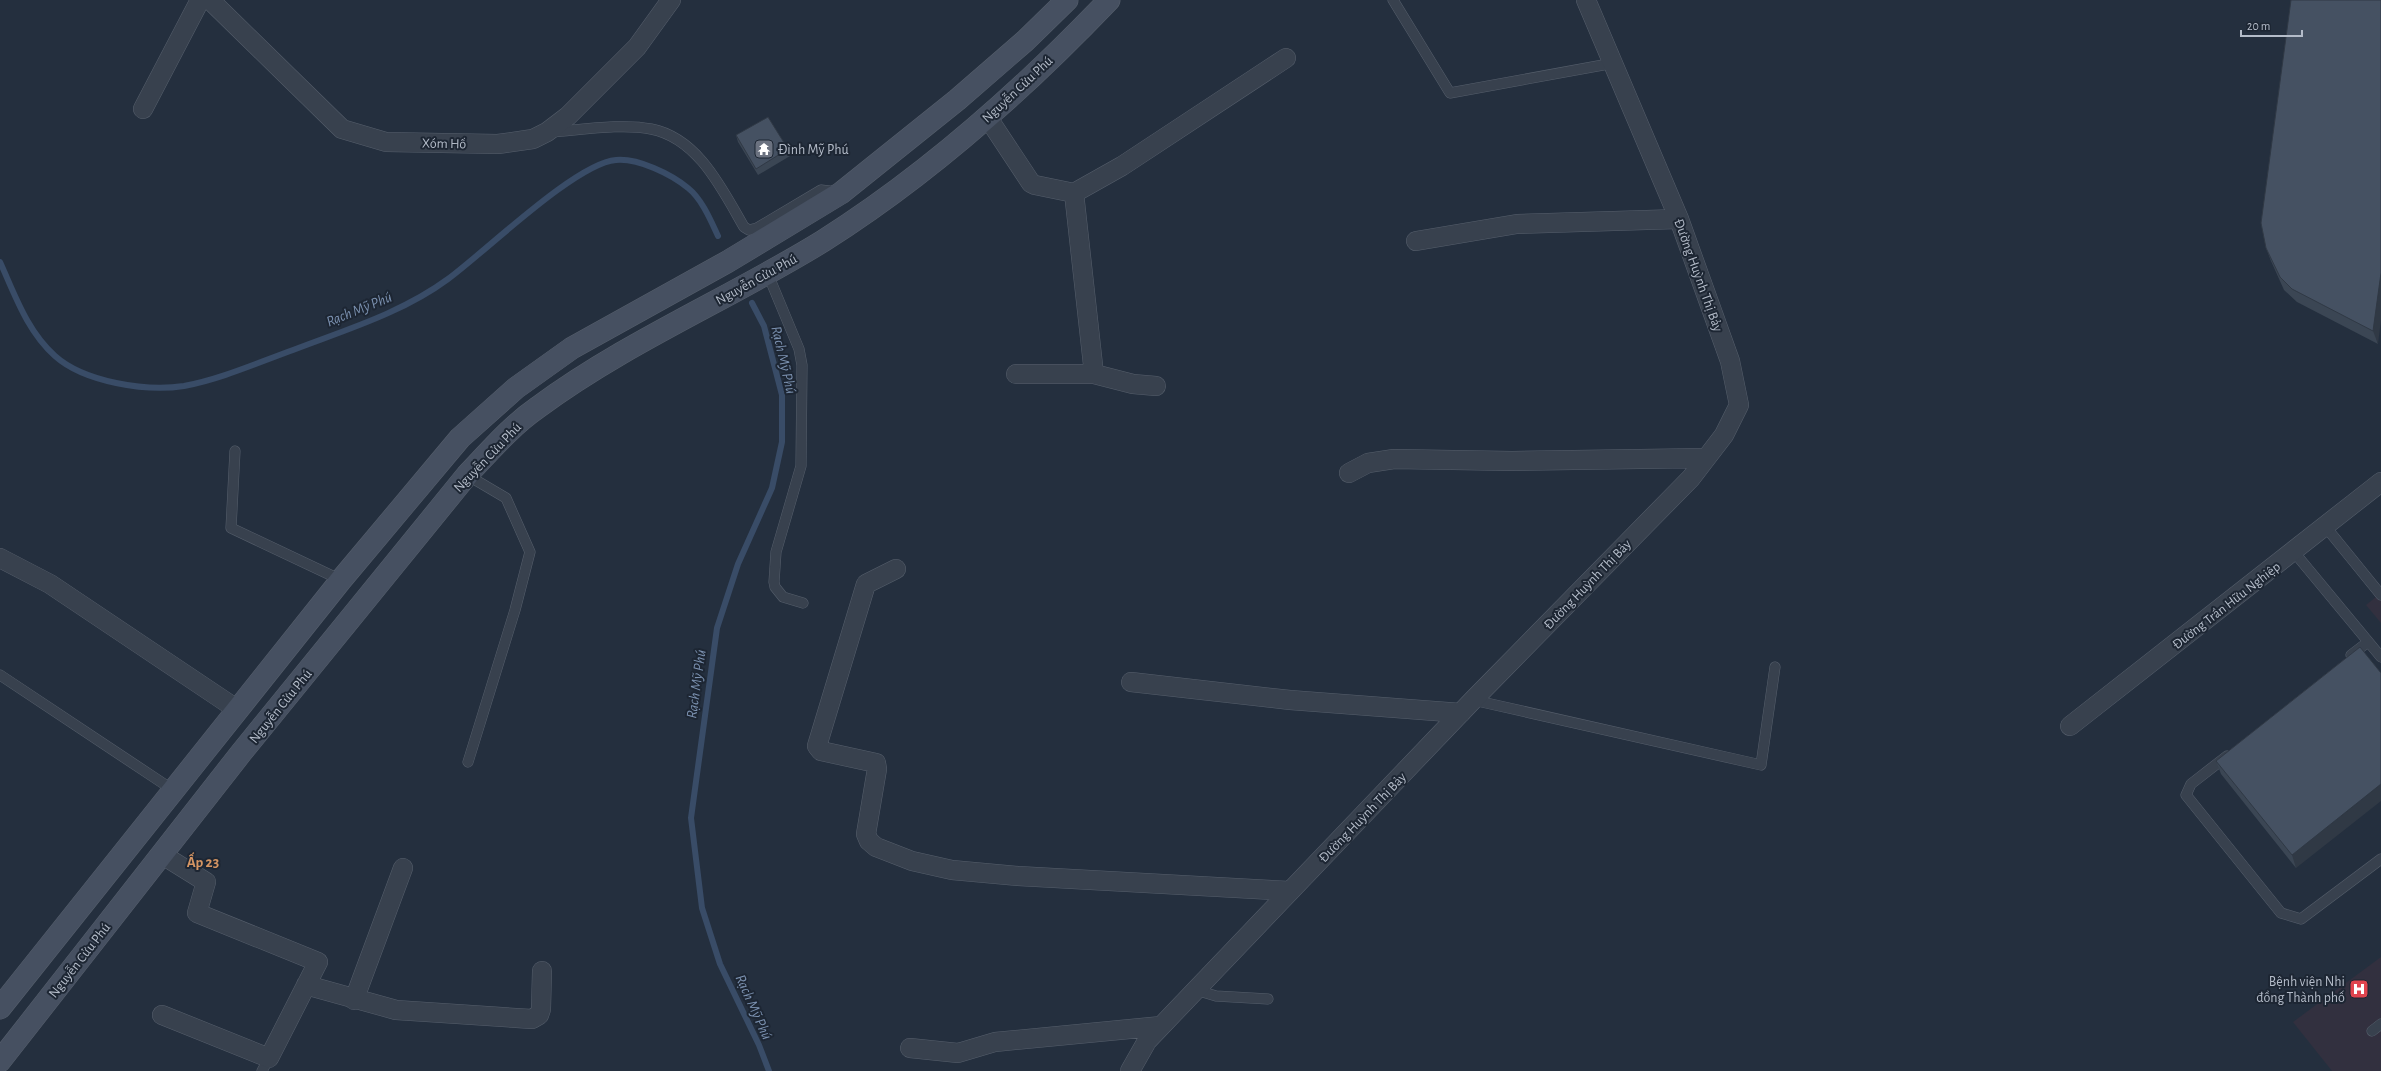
<svg xmlns="http://www.w3.org/2000/svg" width="2381" height="1071" font-family="'Alegreya Sans',sans-serif">
<style>
.medical{fill:#32303f}
.lines{fill:none;stroke-linecap:round;stroke-linejoin:round}
.stream{stroke:#394c67;stroke-width:6}
.service-casing{stroke:#565f6c;stroke-width:11}
.minor-casing{stroke:#565f6c;stroke-width:20}
.secondary-casing{stroke:#565f6c;stroke-width:23}
.service{stroke:#38414e;stroke-width:10}
.minor{stroke:#38414e;stroke-width:19}
.secondary{stroke:#465061;stroke-width:22}
.wall{fill:#3b4654}
.shaded-wall{fill:#303945}
.building{fill:#455162;stroke:#303945}
.labels{text-anchor:middle;stroke-width:4;stroke-linejoin:round;paint-order:stroke}
.street-label{font-size:14px;fill:#b4bcc9;stroke:#1d2633}
.poi-label{font-size:14px;fill:#b4bcc9;stroke:#1d2633;text-anchor:start}
.water-label{font-size:15px;font-style:italic;fill:#7c92b1;stroke:#1d2633}
.neighbourhood-label{font-size:15px;font-weight:bold;fill:#d59563;stroke:#1d2633}
</style>
<rect width="100%" height="100%" fill="#242f3e"/>
<path class="medical" d="M2381 593V623L2366 605Z
M2381 957V1071H2332L2293 1022Z"/>
<g class="lines">
<path class="stream" d="M0 262C15 295 27 331 55 356 84 382 146 392 184 386 221 379 257 363 293 350 345 330 402 313 448 279 485 252 576 163 616 160 638 158 671 174 688 188 702 199 711 221 718 236
M752 303 764 326 782 395V442L772 488 738 564 717 628 691 818 702 908 720 964 759 1045 769 1071"/>
<g class="service-casing">
<path id="service" d="M1393 0 1450 93 1614 63
M551 132C580 130 623 123 651 129 698 138 722 189 744 227L749 230 757 228 821 190 838 192
M767 272 799 349 802 365 801 466 776 552 774 582 775 587 783 597 803 603
M235 451 231 528 341 580
M467 475 506 498 530 552 515 610 468 762
M2325 526 2381 595
M2294 552 2381 657
M2351 655 2368 642
M0 675 173 790
M1473 700 1761 765 1775 667
M2227 756 2191 784 2186 795 2281 913 2301 919 2381 859
M1196 990 1216 996 1268 999
M2372 1031 2381 1024
M262 1071 269 1058"/>
</g>
<g class="minor-casing">
<path id="minor" d="M210 0 342 129 386 142 498 144 533 139 547 132 568 116 637 47 671 0
M143 109 200 0
M988 118 1031 183 1035 185 1074 193 1094 374H1016
M1074 193 1122 166 1286 58
M1416 241 1517 224 1679 219
M1094 374 1133 384 1156 386
M1349 473 1368 463 1394 459 1512 461 1706 458
M0 558 50 584 238 710
M896 569 866 584 817 746 821 751 876 763 877 769 866 834 869 841 876 847 912 861 952 870 1018 876 1290 891
M1131 682 1290 700 1461 713
M2070 726 2381 482
M161 854 206 882 197 913 318 962 269 1058 162 1015
M306 985 396 1010 532 1019 539 1015 541 1009 542 971
M354 1000 403 868
M910 1048 958 1053 995 1042 1161 1026
M1130 1071 1147 1041 1473 700 1691 478 1724 435 1739 405 1730 361 1679 219 1586 0"/>
</g>
<g class="secondary-casing">
<path id="secondary" d="M0 1008 341 580 460 438 516 388 572 348 727 262 841 193 957 100 1025 41 1067 0
M0 1061 241 753 467 475C489 452 511 426 537 408 626 342 729 299 823 241 929 174 1023 90 1109 0"/>
</g>
<use href="#service" class="service"/>
<use href="#minor" class="minor"/>
<use href="#secondary" class="secondary"/>
</g>
<path class="wall" d="M2291 0 2378 344 2297 302 2284 290 2271 261 2266 248Z
M736 135 788 149 790 156 758 175 738 142Z
M2360 647 2296 868 2221 774 2216 761Z"/>
<path class="shaded-wall" d="M2381 273V320L2378 344 2373 331Z
M2381 784V801L2296 868 2292 855Z"/>
<path class="building" d="M2291 0H2381V273L2373 331 2292 289 2280 277 2266 248 2261 223Z
M768 117 788 149 756 169 736 135Z
M2360 647 2381 673V784L2292 855 2216 761Z"/>
<defs>
<g id="temple-square" transform="scale(1)"><rect x="-9" y="-9" width="18" height="18" rx="4" fill="#6b7280" stroke="#1d2633"/><path d="M0-6L5-2H3V0L6.5 2.5H4V6H1.5V3h-3V6H-4V2.5H-6.5L-3 0V-2H-5Z" fill="#fff"/></g>
<g id="hospital-square" transform="scale(1)"><rect x="-9" y="-9" width="18" height="18" rx="4" fill="#e0444e" stroke="#1d2633"/><path d="M-5-5h3v3.5h4V-5h3V5h-3V1.5h-4V5h-3Z" fill="#fff"/></g>
</defs>
<g fill-rule="evenodd">
<use href="#temple-square" x="764" y="149"/>
<use href="#hospital-square" x="2359" y="989"/>
</g>
<g class="labels">
<g class="street-label">
<text transform="translate(1017 89) rotate(-43)" y="5">Nguyễn Cửu Phú</text>
<text transform="translate(444 143) rotate(1)" y="5">Xóm Hố</text>
<text transform="translate(1699 275) rotate(70)" y="5">Đường Huỳnh Thị Bảy</text>
<text transform="translate(756 279) rotate(-29)" y="5">Nguyễn Cửu Phú</text>
<text transform="translate(487 457) rotate(-46)" y="5">Nguyễn Cửu Phú</text>
<text transform="translate(1587 584) rotate(-46)" y="5">Đường Huỳnh Thị Bảy</text>
<text transform="translate(2226 605) rotate(-38)" y="5">Đường Trần Hữu Nghiệp</text>
<text transform="translate(280 706) rotate(-51)" y="5">Nguyễn Cửu Phú</text>
<text transform="translate(1362 817) rotate(-46)" y="5">Đường Huỳnh Thị Bảy</text>
<text transform="translate(79 960) rotate(-52)" y="5">Nguyễn Cửu Phú</text>
</g>
<g class="poi-label">
<text x="778" y="154">Đình Mỹ Phú</text>
<text x="2345" y="986" text-anchor="end">Bệnh viện Nhi<tspan x="2345" dy="16">đồng Thành phố</tspan></text>
</g>
<g class="water-label">
<text transform="translate(359 309) rotate(-22)" y="5">Rạch Mỹ Phú</text>
<text transform="translate(784 360) rotate(77)" y="5">Rạch Mỹ Phú</text>
<text transform="translate(696 684) rotate(-82)" y="5">Rạch Mỹ Phú</text>
<text transform="translate(754 1007) rotate(66)" y="5">Rạch Mỹ Phú</text>
</g>
<g class="neighbourhood-label">
<text x="203" y="867">Ấp 23</text>
</g>
</g>
<path d="M2241 30v6h61v-6" fill="none" stroke="#b4bcc9" stroke-width="2"/>
<text x="2247" y="30" font-size="12" fill="#b4bcc9" stroke="#1d2633" stroke-width="3" paint-order="stroke">20 m</text>
</svg>
